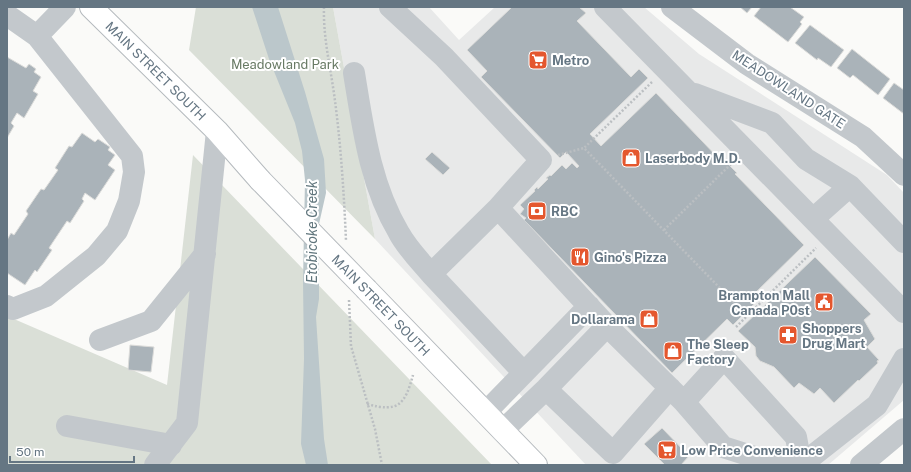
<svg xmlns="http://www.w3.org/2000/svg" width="911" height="472" font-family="'Public Sans',sans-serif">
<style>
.built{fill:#e8e9e9}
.green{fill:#dadfd7}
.water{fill:#bbc7cb}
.building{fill:#aab3b9;stroke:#dcdcda}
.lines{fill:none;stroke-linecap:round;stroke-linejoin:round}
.major-casing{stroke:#b5babe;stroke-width:24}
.path{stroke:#bbbfc2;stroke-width:2.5;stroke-dasharray:2 2;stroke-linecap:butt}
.minor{stroke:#c3c8cc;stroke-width:22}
.major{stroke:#fff;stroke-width:22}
.major-bridge-casing{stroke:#b5babe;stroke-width:24;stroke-linecap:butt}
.major-bridge{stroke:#fff;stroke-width:22}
.labels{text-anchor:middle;stroke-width:4;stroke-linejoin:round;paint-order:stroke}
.poi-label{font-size:13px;font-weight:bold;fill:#657683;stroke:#fff;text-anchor:start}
.park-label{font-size:13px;fill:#687a64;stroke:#fff}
.street-label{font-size:13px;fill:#657683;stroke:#fff}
.water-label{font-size:14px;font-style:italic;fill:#60757c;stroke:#fff}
</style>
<rect width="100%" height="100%" fill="#fafaf8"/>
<path class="built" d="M333 7H429L459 40 495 7H644L699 54 887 175 904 193V400L828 465H586L375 239Z"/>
<path class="green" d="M196 7H333L375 239 189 50Z
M193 155 492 465H7V316L167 385Z"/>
<path class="water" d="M252 7H278L305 92 324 159 326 193 319 224V299L316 317 324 439 328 465H306L301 444 304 359 303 281 305 180 302 151 295 123 269 59Z"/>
<path class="building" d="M512 7H579L586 13 577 21 631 77 639 69 648 78 590 134 601 146 656 93 724 164 726 162 737 173 735 174 804 245 749 299 754 304 733 325 727 319 672 373 524 220 526 218 520 214 524 209 520 205 535 191 534 190 537 187 538 189 548 179 546 178 550 175 551 176 562 165 566 169 572 163 577 168 579 166 566 152 560 158 481 77 487 71 467 50Z
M740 7H752L747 13Z
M761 7H790L804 17 800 22 802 24 788 42 754 16Z
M810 25 844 50 831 67 818 58 817 60 795 43Z
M852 49 890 79 878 95 853 75 850 78 837 68Z
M7 57 26 68 29 64 36 69 34 72 41 77 33 91 38 94 24 118 17 113 11 123 14 126 7 138Z
M894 83 904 90V114L883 98Z
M82 133 95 142 98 139 110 147 108 150 115 155 108 165 115 170 95 200 85 193 82 199 84 201 70 223 67 221 49 248 52 250 37 272 35 270 25 285 7 273V240L11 233 14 235 28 214 26 211 41 189 44 190 58 170 55 168 69 146 72 147Z
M432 152 450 168 443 175 425 159Z
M815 257 871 314 864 320 875 339 867 347 879 360 877 361 878 363 859 381 858 380 834 403 820 388 814 394 799 383 794 388 774 367 760 361 756 356 755 347 738 331Z
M130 345 154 347 151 372 128 370Z
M662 428 689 456 681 465H665L644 444Z"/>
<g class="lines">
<g class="major-casing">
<g id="major">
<path id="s1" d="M91 7 217 131 260 180"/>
<path d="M367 290 536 465"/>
</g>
</g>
<path class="path" d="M324 7C323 39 331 69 335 101 341 147 344 194 346 241
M652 82 584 148 747 316
M558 155 584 148
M664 230 732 163
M349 300 351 346 375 429 382 465
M736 327 816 248
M367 404C399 413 405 404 413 375"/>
<path class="minor" d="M390 7 444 57 541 160 498 208 607 326 684 402 723 447 777 464 801 465
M605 7 904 312
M672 7 747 64 863 137 904 175
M7 15 37 36 65 7
M354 73C363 128 370 184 399 233 407 248 420 261 431 274L498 208
M695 94 772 123 806 159 850 186
M813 219 850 186 904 242
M431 274 524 373
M7 306 13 309 46 296 96 256 117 231 129 201 134 172 132 156 37 36
M100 340 151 321 205 254
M546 389 613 453 670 388
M684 402 724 358 796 437 801 465 877 405 904 359
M485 413 589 306
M67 426 171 445
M502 431 546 389 607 326
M155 465 187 423 217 131
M861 465 904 429"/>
<use href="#major" class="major"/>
<g class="major-bridge-casing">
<path id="major-bridge" d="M260 180 367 290"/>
</g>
<use href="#major-bridge" class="major-bridge"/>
</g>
<defs>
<g id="supermarket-square" transform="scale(1)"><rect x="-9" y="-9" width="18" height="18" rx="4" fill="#e4572e" stroke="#fff"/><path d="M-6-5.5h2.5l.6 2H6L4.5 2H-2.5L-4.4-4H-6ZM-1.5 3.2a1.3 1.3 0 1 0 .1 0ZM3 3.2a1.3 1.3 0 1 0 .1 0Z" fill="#fff"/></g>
<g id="shop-square" transform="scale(1)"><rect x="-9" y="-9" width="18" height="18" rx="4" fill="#e4572e" stroke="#fff"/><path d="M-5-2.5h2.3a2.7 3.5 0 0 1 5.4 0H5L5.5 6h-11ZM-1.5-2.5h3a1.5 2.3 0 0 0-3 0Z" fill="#fff"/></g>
<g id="bank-square" transform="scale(1)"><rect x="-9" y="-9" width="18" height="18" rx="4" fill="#e4572e" stroke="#fff"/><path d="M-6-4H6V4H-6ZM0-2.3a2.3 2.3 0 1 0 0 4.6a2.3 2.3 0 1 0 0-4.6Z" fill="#fff"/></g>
<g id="restaurant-square" transform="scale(1)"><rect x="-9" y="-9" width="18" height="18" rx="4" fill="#e4572e" stroke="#fff"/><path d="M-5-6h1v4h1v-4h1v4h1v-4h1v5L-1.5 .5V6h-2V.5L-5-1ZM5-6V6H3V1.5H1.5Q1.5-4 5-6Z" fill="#fff"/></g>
<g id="civic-square" transform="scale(1)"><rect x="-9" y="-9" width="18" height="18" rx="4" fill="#e4572e" stroke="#fff"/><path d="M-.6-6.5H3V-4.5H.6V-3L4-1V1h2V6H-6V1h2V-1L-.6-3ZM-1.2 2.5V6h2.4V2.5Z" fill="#fff"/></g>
<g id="pharmacy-square" transform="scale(1)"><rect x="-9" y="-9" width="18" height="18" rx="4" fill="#e4572e" stroke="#fff"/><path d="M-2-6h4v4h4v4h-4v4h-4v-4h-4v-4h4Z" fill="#fff"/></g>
</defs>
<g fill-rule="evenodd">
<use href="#supermarket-square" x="538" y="60"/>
<use href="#shop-square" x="631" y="158"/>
<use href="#bank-square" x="537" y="211"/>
<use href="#restaurant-square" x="580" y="257"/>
<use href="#civic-square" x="824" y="302"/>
<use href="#shop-square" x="649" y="319"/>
<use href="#pharmacy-square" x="788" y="335"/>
<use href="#shop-square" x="673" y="351"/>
<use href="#supermarket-square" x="667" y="450"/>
</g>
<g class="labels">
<g class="poi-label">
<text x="552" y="65">Metro</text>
<text x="645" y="163">Laserbody M.D.</text>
<text x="551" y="216">RBC</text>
<text x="594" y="262">Gino's Pizza</text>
<text x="810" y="300" text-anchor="end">Brampton Mall<tspan x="810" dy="15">Canada P0st</tspan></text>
<text x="635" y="324" text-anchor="end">Dollarama</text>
<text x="802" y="333">Shoppers<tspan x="802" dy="15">Drug Mart</tspan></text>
<text x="687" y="349">The Sleep<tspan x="687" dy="15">Factory</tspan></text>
<text x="681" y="455">Low Price Convenience</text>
</g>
<g class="park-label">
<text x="285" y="69">Meadowland Park</text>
</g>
<g class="street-label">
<text dy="5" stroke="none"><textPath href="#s1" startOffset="91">MAIN STREET SOUTH</textPath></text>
<text transform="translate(789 89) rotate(33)" y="5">MEADOWLAND GATE</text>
<text transform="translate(381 305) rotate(46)" y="5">MAIN STREET SOUTH</text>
</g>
<g class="water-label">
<text transform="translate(312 232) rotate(-90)" y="5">Etobicoke Creek</text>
</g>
</g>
<rect width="911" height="472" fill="none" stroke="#657683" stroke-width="16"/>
<path d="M10 456v6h124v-6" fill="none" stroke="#657683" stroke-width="2"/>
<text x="16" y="456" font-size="12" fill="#657683" stroke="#ffffff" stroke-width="3" paint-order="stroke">50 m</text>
</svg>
